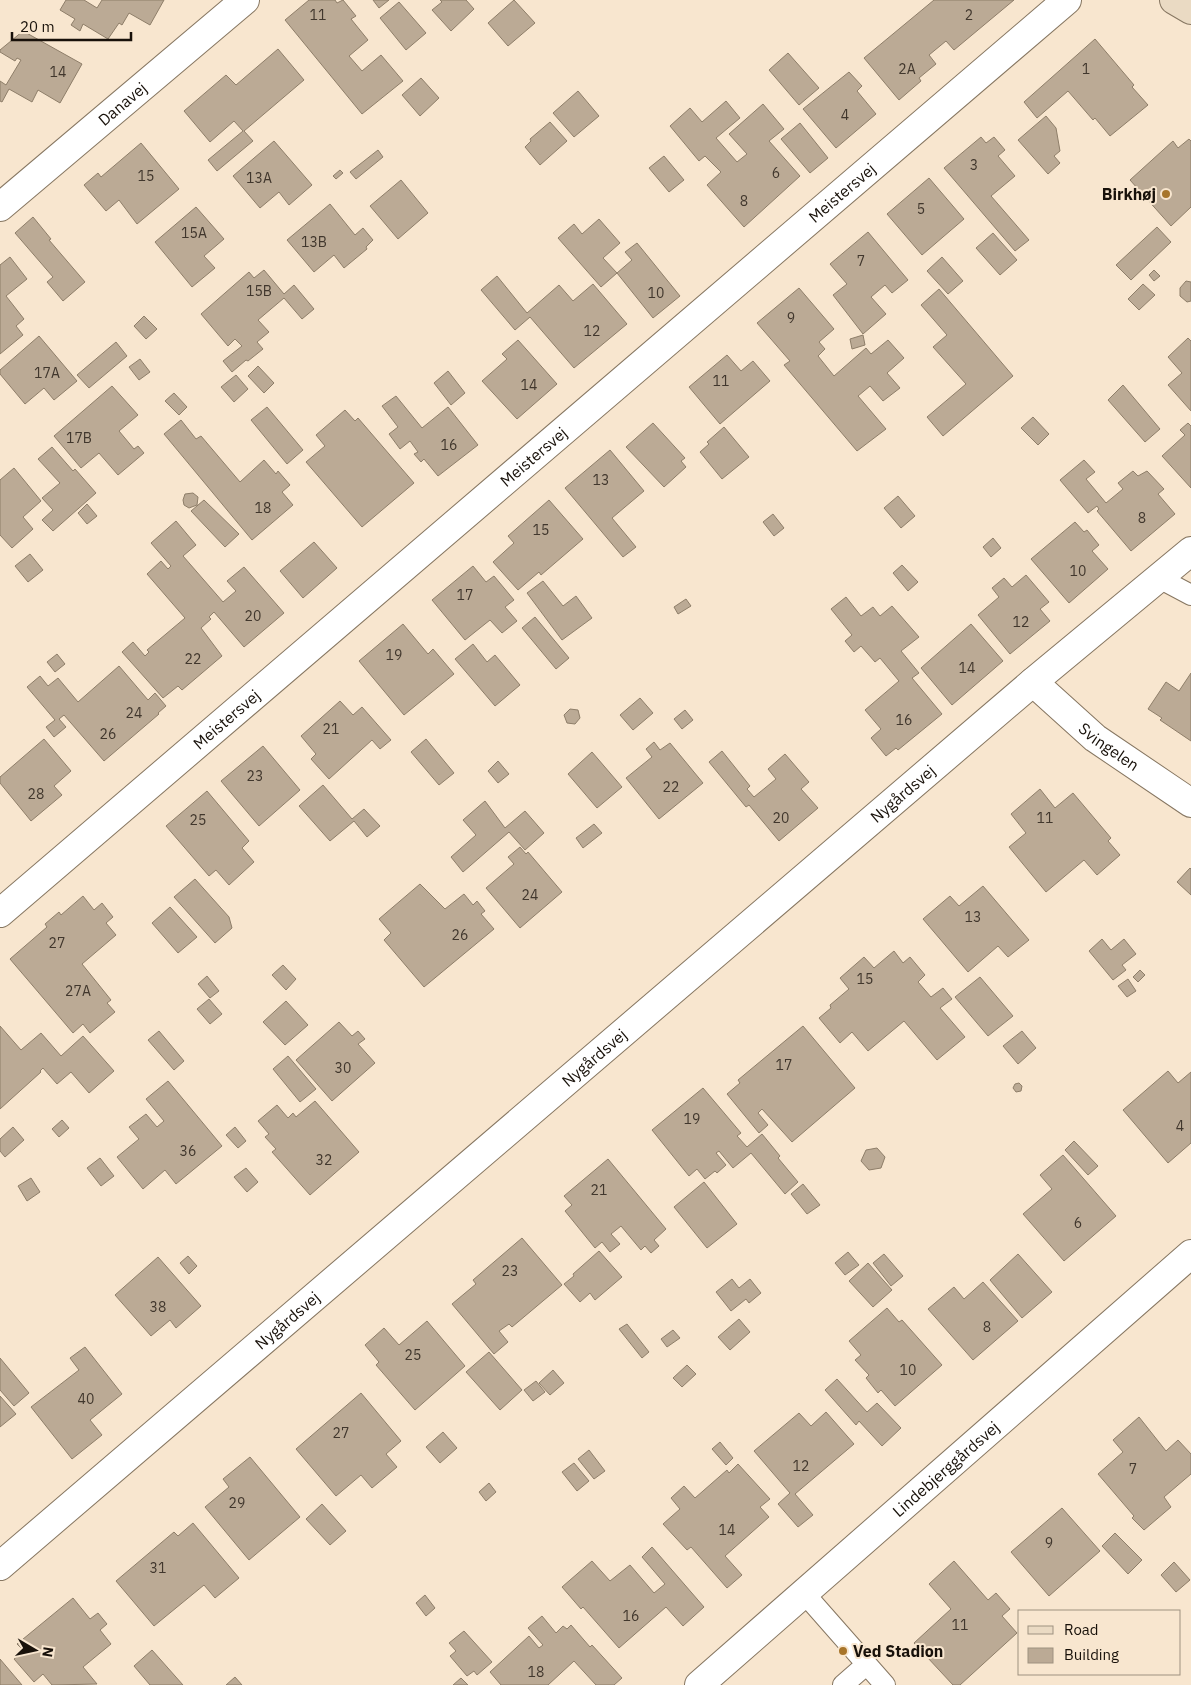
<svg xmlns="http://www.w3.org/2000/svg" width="1191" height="1685" font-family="'IBM Plex Sans',sans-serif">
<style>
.building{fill:#bbaa95;stroke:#8e7e69}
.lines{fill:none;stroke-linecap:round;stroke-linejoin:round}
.lane-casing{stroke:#867661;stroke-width:22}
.street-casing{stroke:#867661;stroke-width:30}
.secondary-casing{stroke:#867661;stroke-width:30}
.lane{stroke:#fff;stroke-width:20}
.street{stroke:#fff;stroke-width:28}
.secondary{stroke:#eadac3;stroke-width:28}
.poi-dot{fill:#a7752b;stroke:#f8e6cf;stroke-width:2}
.labels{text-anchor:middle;stroke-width:4;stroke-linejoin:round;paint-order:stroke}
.number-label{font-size:14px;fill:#41372d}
.street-label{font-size:16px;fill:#18110a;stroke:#f8e6cf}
.poi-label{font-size:16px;font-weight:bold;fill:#18110a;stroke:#f8e6cf;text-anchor:end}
</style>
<rect width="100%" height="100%" fill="#f8e6cf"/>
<path class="building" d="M66 0H84L97 8 102 0H164L150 25 129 13 122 25 119 23 108 39 83 24 80 31 71 25 75 19 60 10Z
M309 0H335L337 3 343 0 356 16 351 19 368 40 349 56 362 71 381 55 403 81 362 114 285 20Z
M373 0H389L379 8Z
M440 0H466L474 9 451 31 432 10 442 2Z
M514 0 535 23 508 46 488 23Z
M934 0H1014L954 50 946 41 929 55 936 64 919 78 921 81 899 100 864 58Z
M399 2 426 33 406 50 380 18Z
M23 31 82 64 60 103 38 90 32 102 9 89 2 102 0 101V81L6 85 21 60 17 58 15 61 0 52V50Z
M1095 39 1134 85 1132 87 1148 105 1110 136 1095 118 1093 120 1068 91 1037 118 1024 102Z
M278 49 304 80 244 131 253 141 217 171 208 160 243 131 234 121 210 142 184 111 226 75 236 85Z
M788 53 819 88 799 105 769 70Z
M849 72 862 86 857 91 876 114 836 148 803 109Z
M421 78 439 98 420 116 402 95Z
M578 91 599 116 574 137 553 113Z
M726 101 740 118 716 138 737 162 747 154 729 134 763 104 784 129 769 141 800 176 744 227 707 185 721 172 705 156 699 161 670 126 690 108 702 122Z
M1046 116 1056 128 1060 151 1054 156 1060 163 1048 174 1018 140Z
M550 122 567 141 540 165 525 147 531 141 530 139Z
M800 123 828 158 810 173 781 139Z
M981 137 986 143 994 137 1005 150 998 156 1015 176 991 196 1029 240 1015 251 944 168Z
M1189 139 1191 141V207L1171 226 1130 180 1173 141 1178 148Z
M274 141 312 185 289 205 279 192 260 208 233 176Z
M141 143 179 189 137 224 119 200 106 211 84 185 98 173 101 177Z
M378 150 383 157 356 179 350 172Z
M664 156 684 180 669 192 649 168Z
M340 170 343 173 336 179 333 176Z
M929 178 964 219 922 255 887 214Z
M401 180 428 213 398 239 370 206Z
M330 204 355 235 363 228 373 240 366 247 367 249 344 268 334 255 314 272 287 240Z
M196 207 224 239 204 256 215 268 192 287 155 242Z
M33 217 51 239 49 240 85 282 63 301 47 282 53 277 15 233Z
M599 219 620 243 603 258 617 273 601 287 558 238 574 224 582 234Z
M1157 227 1171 242 1131 280 1116 265Z
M868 232 908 280 892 293 885 285 871 297 886 314 863 334 833 295 847 284 830 264Z
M993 233 1017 260 1000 275 976 248Z
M637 243 680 296 653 318 617 273 632 260 625 252Z
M10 257 27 279 6 296 24 319 16 326 23 335 0 354V265Z
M942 257 963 281 948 294 927 271Z
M264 270 284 294 294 285 314 309 302 319 284 298 258 320 269 332 257 342 263 349 248 361 246 360 232 372 223 361 242 346 235 339 228 346 201 314 249 272 254 278Z
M1154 270 1160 276 1154 281 1149 275Z
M497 276 527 313 559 285 573 301 593 284 627 324 574 368 530 317 515 330 481 290Z
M1186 281 1191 282V301L1187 302 1180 296V288Z
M1143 284 1155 295 1139 310 1128 299Z
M799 288 834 329 819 342 825 349 818 356 834 376 866 348 871 354 888 340 904 358 887 373 900 388 883 401 870 386 858 396 886 429 857 451 784 365 790 361 757 323Z
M939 289 1013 376 943 436 927 417 966 384 933 347 947 335 921 305Z
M144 316 157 329 146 339 134 326Z
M863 335 865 345 852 349 850 339Z
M39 336 77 381 54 400 44 388 25 404 0 374V370Z
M1188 338 1191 341V411L1168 385 1182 373 1168 357Z
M518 340 557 384 517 419 482 381 507 359 502 354Z
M116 342 127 356 89 388 77 375Z
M727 355 741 371 753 361 770 381 720 424 689 387Z
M140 359 150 372 139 380 129 367Z
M258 366 274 383 264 393 248 376Z
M448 371 465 393 451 405 434 383Z
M236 375 248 389 234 402 221 387Z
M1123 385 1160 429 1145 442 1108 400Z
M112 386 138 415 119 431 134 449 138 446 144 453 118 475 99 453 81 468 54 436Z
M174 393 187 407 179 415 165 401Z
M396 396 422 428 448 407 478 445 438 476 424 459 421 462 414 454 418 452 410 441 400 449 389 434 398 427 382 406Z
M267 407 303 450 287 464 251 420Z
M345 410 355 421 358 418 414 483 362 527 306 462 325 446 316 435Z
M1033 417 1049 434 1038 445 1021 428Z
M181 420 196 439 201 436 240 482 264 460 276 474 278 471 290 485 282 492 293 505 252 540 164 434Z
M653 423 685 458 681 461 686 467 664 487 626 447Z
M1188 423 1191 426V488L1162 456 1185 435 1180 430Z
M724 427 749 457 722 479 700 452 709 444 707 442Z
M52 447 73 471 75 469 96 493 53 531 42 520 53 510 42 498 60 483 38 459Z
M610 450 644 491 612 518 636 547 623 557 565 488Z
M1084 460 1095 472 1086 479 1106 503 1123 489 1118 483 1133 471 1138 476 1147 471 1164 489 1158 494 1175 514 1131 551 1097 511 1099 509 1097 506 1088 513 1060 480Z
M14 468 41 501 23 517 33 529 12 548 0 535V480Z
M193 493 198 497 197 505 189 508 184 505 183 500 185 494Z
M898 496 915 516 901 528 884 508Z
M204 500 239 534 225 547 191 511Z
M549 500 583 539 541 575 539 572 518 590 493 562 514 543 508 536Z
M87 504 97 516 87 524 78 513Z
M773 514 784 528 774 536 763 522Z
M176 521 196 545 183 556 223 602 236 591 227 581 244 567 284 613 244 647 214 612 209 617 211 619 201 628 222 656 182 690 178 686 163 698 122 652 133 642 145 656 149 652 147 650 185 618 147 574 161 561 168 569 171 566 151 543Z
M1075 522 1084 532 1087 530 1099 545 1092 551 1108 569 1069 603 1031 559Z
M993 538 1001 548 991 557 983 547Z
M314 542 337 568 303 598 280 571Z
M30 554 43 570 28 582 15 566Z
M902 565 918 582 908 591 893 573Z
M473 566 486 582 494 576 514 600 505 607 517 621 502 633 490 620 465 640 432 600Z
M1026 575 1049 602 1040 609 1050 621 1010 654 978 615 999 597 992 588 1004 578 1012 587Z
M543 581 563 606 576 596 592 618 562 640 527 593Z
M846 597 861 616 873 607 880 616 892 606 919 637 901 651 919 673 912 678 942 714 898 750 896 748 886 756 871 738 881 729 865 710 899 681 880 658 875 662 861 646 854 652 845 641 852 635 831 609Z
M686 599 691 606 678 614 674 607Z
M535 617 569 658 556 669 522 628Z
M403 624 428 654 433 649 454 674 404 715 359 661Z
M971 624 1003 661 952 705 921 668Z
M473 644 487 662 495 655 520 685 495 706 455 659Z
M57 654 65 664 55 672 47 662Z
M119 666 148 700 155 693 166 706 158 713 159 714 104 761 64 715 59 719 66 727 54 737 46 727 55 720 27 687 40 676 48 686 58 678 78 702Z
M1191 673V741L1160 720 1162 718 1148 709 1166 682 1179 691Z
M640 698 653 713 633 730 620 715Z
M340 701 353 715 362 707 391 740 380 749 372 740 329 779 311 759 316 754 301 736Z
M570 709 578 710 580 718 575 724 567 723 564 715Z
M685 710 693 720 682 729 674 719Z
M44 739 71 771 54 786 62 795 31 821 0 783V777Z
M426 739 454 773 439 785 411 752Z
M654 742 660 750 670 743 703 783 659 819 626 778 652 757 646 749Z
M263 746 300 790 259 826 221 781Z
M722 751 750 786 747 789 754 797 776 779 768 769 785 754 809 782 801 789 818 808 779 841 749 805 746 807 709 762Z
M592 752 622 787 597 808 568 774Z
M498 761 509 774 498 783 488 771Z
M323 785 352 819 364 809 380 826 367 837 354 821 330 841 299 806Z
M1040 789 1055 808 1073 793 1111 838 1108 841 1120 855 1097 875 1084 860 1046 892 1009 847 1026 833 1011 814Z
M207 791 249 841 242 848 254 862 229 885 216 870 209 876 166 826Z
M485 801 505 828 525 811 544 833 525 850 509 832 463 872 451 857 476 835 463 820Z
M594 824 602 833 583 848 576 838Z
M520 847 526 854 528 852 562 892 520 928 486 888 514 864 508 857Z
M1190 868 1191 869V895L1177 882Z
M195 879 229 917 232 928 215 943 174 897Z
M420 884 445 909 464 894 473 905 477 901 485 911 481 914 494 929 424 987 384 940 391 933 379 919Z
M983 886 1029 940 1008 957 998 946 968 972 923 919 950 896 959 906Z
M83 896 94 910 102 903 113 917 106 923 116 935 82 964 111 1000 107 1003 115 1012 90 1033 83 1024 73 1033 10 959 47 927 45 924 59 912 61 915Z
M170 907 197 937 178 953 152 923Z
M1102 939 1111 950 1124 939 1136 954 1122 965 1126 970 1113 980 1089 951Z
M894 951 903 963 910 957 925 975 918 982 931 997 943 988 952 999 940 1008 965 1037 937 1060 904 1021 868 1051 852 1032 840 1043 819 1018 831 1008 830 1005 849 989 840 978 864 957 874 968Z
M283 965 296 979 286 990 272 975Z
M1140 970 1145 975 1138 982 1133 977Z
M207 976 219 991 210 998 198 984Z
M980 977 1013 1016 988 1036 955 997Z
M1128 979 1136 991 1127 997 1118 986Z
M209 999 222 1014 210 1024 197 1009Z
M286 1001 308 1025 285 1045 263 1022Z
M339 1022 352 1036 358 1031 365 1039 358 1044 375 1063 332 1101 296 1060Z
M0 1026 21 1050 41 1033 61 1056 83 1036 114 1071 89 1093 71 1072 57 1084 43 1068 40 1071 41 1072 0 1109Z
M803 1026 855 1088 792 1142 762 1109 758 1113 768 1125 759 1133 727 1094 740 1083 738 1080Z
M159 1031 184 1061 174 1070 148 1040Z
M1022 1031 1036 1048 1018 1064 1003 1046Z
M288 1056 316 1089 300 1102 273 1069Z
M1168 1071 1178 1083 1191 1072V1143L1168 1163 1123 1110Z
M168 1081 222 1146 176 1184 165 1170 143 1189 117 1157 139 1139 129 1127 146 1114 157 1127 164 1121 146 1099Z
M1019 1083 1022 1086 1021 1091 1016 1092 1013 1088 1015 1084Z
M703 1088 741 1133 737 1136 747 1147 762 1134 780 1156 778 1158 798 1182 785 1194 751 1153 733 1168 719 1151 716 1153 726 1165 717 1173 715 1171 705 1179 697 1169 689 1176 652 1130Z
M315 1101 359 1152 310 1195 272 1152 276 1149 265 1137 269 1134 258 1121 277 1105 288 1118 293 1113 296 1117Z
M62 1120 69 1128 59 1137 52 1129Z
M13 1127 24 1140 5 1157 0 1151V1139Z
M235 1127 246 1141 238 1148 226 1135Z
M1074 1141 1098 1166 1088 1175 1065 1150Z
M877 1148 885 1157 881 1168 869 1170 861 1161 866 1150Z
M1063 1155 1116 1216 1064 1261 1023 1214 1052 1189 1040 1175Z
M100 1158 114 1176 101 1186 87 1168Z
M608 1159 666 1229 654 1240 659 1246 651 1253 645 1246 641 1250 621 1226 611 1234 620 1244 610 1252 602 1242 595 1248 565 1211 572 1205 564 1196Z
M246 1168 258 1182 247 1192 234 1177Z
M31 1178 40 1192 27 1201 18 1186Z
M704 1182 737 1224 707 1248 674 1207Z
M803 1184 820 1205 807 1214 791 1194Z
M522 1238 562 1285 512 1327 509 1324 499 1331 508 1342 494 1354 452 1304 476 1284 473 1280Z
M599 1251 622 1277 595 1300 590 1293 580 1302 564 1284 574 1276 573 1274Z
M848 1252 859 1265 845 1275 835 1263Z
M884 1254 903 1276 891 1286 873 1263Z
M1018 1254 1052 1292 1022 1318 990 1280Z
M188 1256 197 1266 189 1274 180 1263Z
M158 1257 201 1306 176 1328 170 1320 151 1336 115 1295Z
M868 1263 892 1290 873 1307 849 1281Z
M732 1279 739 1288 750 1279 761 1293 749 1303 746 1299 731 1311 716 1292Z
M983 1282 1018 1321 973 1360 928 1309 954 1287 964 1299Z
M887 1308 899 1322 902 1320 942 1365 895 1406 881 1390 878 1393 866 1378 869 1375 855 1360 861 1355 849 1341Z
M739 1319 750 1332 730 1350 718 1337Z
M427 1321 465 1366 415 1410 376 1365 379 1362 365 1345 384 1328 399 1345Z
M627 1324 649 1352 642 1358 619 1329Z
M673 1330 680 1338 667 1347 661 1339Z
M85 1347 122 1394 90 1420 102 1435 72 1459 31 1407 79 1370 70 1358Z
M489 1352 522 1390 500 1410 466 1372Z
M0 1358 29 1393 14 1406 0 1390Z
M687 1365 696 1374 682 1387 673 1378Z
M553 1370 564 1383 550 1395 539 1383Z
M837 1379 867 1412 877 1403 901 1428 882 1446 859 1421 856 1425 825 1390Z
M536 1381 545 1392 533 1401 524 1390Z
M361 1393 401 1441 386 1454 397 1467 372 1488 361 1475 336 1496 296 1449Z
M0 1396 16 1414 0 1427Z
M826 1412 854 1444 795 1494 813 1515 798 1527 778 1504 790 1493 754 1451 799 1413 811 1426Z
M1139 1417 1166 1451 1178 1440 1191 1454V1474L1164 1497 1171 1507 1144 1530 1132 1518 1134 1516 1098 1474 1123 1452 1113 1440Z
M443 1432 457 1448 440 1463 426 1447Z
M720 1442 733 1458 726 1465 712 1449Z
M589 1450 605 1471 594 1479 578 1459Z
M250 1457 300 1517 249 1560 205 1507 229 1487 223 1479Z
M574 1463 589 1481 577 1491 562 1472Z
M738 1464 770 1499 760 1507 769 1517 725 1556 742 1575 727 1588 691 1547 687 1550 663 1524 680 1509 671 1498 684 1486 695 1498 727 1470 729 1473Z
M489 1483 496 1492 486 1501 479 1492Z
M322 1504 346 1531 330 1545 306 1519Z
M1062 1508 1100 1551 1049 1596 1011 1552Z
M193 1523 239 1578 215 1598 204 1585 154 1626 116 1581 174 1532 178 1536Z
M1115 1533 1142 1560 1128 1574 1102 1546Z
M652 1547 704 1607 683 1626 666 1607 619 1648 583 1607 581 1609 562 1587 592 1561 610 1581 630 1565 654 1593 665 1584 642 1557Z
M954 1561 988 1600 996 1593 1010 1609 1002 1616 1017 1633 960 1685H953L914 1643 951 1609 929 1584Z
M1174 1562 1190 1580 1176 1592 1161 1575Z
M425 1595 435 1608 426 1616 416 1603Z
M73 1598 90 1619 98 1613 107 1624 100 1630 111 1644 83 1667 97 1684 52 1685 43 1674 34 1682 14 1659 24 1651 17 1644Z
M542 1616 556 1633 563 1626 567 1629 571 1625 590 1647 592 1645 622 1678 614 1685H596L574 1661 548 1685H501L490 1672 529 1636 539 1648 543 1645 528 1628Z
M464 1631 492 1662 477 1675 474 1671 467 1676 450 1656 456 1651 449 1643Z
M152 1650 183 1685H150L134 1666Z
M0 1659 22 1685H0Z
M235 1677 242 1685H226Z
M461 1678 468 1685H453Z"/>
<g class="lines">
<g class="lane-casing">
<path id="lane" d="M1159 578 1191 595
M804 1593 885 1685
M843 1685 867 1664"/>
</g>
<g class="street-casing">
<g id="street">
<path id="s1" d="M0 207 245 0"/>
<path id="s2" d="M1033 682 1095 738 1191 803"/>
<path id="s3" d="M0 913 1067 0"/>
<path id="s4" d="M0 1566 1033 682 1191 551"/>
<path id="s5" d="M699 1685 1191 1254"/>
</g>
</g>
<g class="secondary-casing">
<path id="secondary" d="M1174 0 1191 10"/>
</g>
<use href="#lane" class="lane"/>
<use href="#street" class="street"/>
<use href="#secondary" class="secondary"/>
</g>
<g class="poi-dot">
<circle cx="1166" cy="194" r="5"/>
<circle cx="843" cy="1651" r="5"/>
</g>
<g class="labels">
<g class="number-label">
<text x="318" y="20">11</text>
<text x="969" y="20">2</text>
<text x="907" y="74">2A</text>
<text x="1086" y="74">1</text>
<text x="58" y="77">14</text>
<text x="845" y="120">4</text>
<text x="974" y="170">3</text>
<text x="776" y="178">6</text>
<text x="146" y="181">15</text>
<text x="259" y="183">13A</text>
<text x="744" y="206">8</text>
<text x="921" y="214">5</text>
<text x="194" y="238">15A</text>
<text x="314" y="247">13B</text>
<text x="861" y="266">7</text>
<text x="259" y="296">15B</text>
<text x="656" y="298">10</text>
<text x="791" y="323">9</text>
<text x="592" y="336">12</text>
<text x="47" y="378">17A</text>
<text x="721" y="386">11</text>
<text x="529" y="390">14</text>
<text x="79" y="443">17B</text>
<text x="449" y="450">16</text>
<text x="601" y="485">13</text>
<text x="263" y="513">18</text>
<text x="1142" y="523">8</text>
<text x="541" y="535">15</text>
<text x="1078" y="576">10</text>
<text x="465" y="600">17</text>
<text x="253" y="621">20</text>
<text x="1021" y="627">12</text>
<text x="394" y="660">19</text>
<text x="193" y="664">22</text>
<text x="967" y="673">14</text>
<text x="134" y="718">24</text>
<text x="904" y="725">16</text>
<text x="331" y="734">21</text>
<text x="108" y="739">26</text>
<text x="255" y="781">23</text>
<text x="671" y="792">22</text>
<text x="36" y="799">28</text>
<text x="781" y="823">20</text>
<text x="1045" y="823">11</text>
<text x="198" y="825">25</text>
<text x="530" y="900">24</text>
<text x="973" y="922">13</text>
<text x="460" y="940">26</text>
<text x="57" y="948">27</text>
<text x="865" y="984">15</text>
<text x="78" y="996">27A</text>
<text x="784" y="1070">17</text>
<text x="343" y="1073">30</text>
<text x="692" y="1124">19</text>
<text x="1180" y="1131">4</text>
<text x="188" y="1156">36</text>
<text x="324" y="1165">32</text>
<text x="599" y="1195">21</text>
<text x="1078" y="1228">6</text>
<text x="510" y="1276">23</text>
<text x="158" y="1312">38</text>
<text x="987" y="1332">8</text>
<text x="413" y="1360">25</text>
<text x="908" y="1375">10</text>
<text x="86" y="1404">40</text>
<text x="341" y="1438">27</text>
<text x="801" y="1471">12</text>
<text x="1133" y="1474">7</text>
<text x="237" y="1508">29</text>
<text x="727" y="1535">14</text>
<text x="1049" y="1548">9</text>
<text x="158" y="1573">31</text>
<text x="631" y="1621">16</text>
<text x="960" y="1630">11</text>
<text x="536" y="1677">18</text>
</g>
<g class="street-label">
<text dy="6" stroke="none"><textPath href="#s1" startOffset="160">Danavej</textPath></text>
<text dy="6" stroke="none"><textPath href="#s3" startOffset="1108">Meistersvej</textPath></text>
<text dy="6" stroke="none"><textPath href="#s3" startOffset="702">Meistersvej</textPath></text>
<text dy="6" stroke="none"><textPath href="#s3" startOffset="298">Meistersvej</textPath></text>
<text dy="6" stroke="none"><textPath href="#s2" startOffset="100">Svingelen</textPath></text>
<text dy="6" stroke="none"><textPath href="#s4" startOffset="1188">Nygårdsvej</textPath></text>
<text dy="6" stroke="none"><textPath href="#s4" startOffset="782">Nygårdsvej</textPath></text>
<text dy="6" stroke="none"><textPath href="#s4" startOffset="378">Nygårdsvej</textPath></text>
<text dy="6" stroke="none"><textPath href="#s5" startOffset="328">Lindebjerggårdsvej</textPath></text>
</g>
<g class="poi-label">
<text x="1156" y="200">Birkhøj</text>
<text x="853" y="1657" text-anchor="start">Ved Stadion</text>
</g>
</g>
<rect x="1018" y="1610" width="162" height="65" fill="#f8e6cf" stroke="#9e9180"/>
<rect x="1028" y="1626" width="25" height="8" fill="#eadac3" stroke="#9e9180"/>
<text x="1064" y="1635" font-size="15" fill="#18110a">Road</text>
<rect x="1028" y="1648" width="25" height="15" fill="#bbaa95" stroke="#9e9180"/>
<text x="1064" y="1660" font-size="15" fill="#18110a">Building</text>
<g transform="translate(35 1650) rotate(99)" stroke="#f8e6cf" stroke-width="4" paint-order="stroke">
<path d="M0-4L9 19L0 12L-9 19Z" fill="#18110a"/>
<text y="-8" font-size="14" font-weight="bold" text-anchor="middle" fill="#18110a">N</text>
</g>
<path d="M12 32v8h119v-8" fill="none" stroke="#18110a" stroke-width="2.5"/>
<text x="20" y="32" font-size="15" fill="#18110a" stroke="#f8e6cf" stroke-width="4" paint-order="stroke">20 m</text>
</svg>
